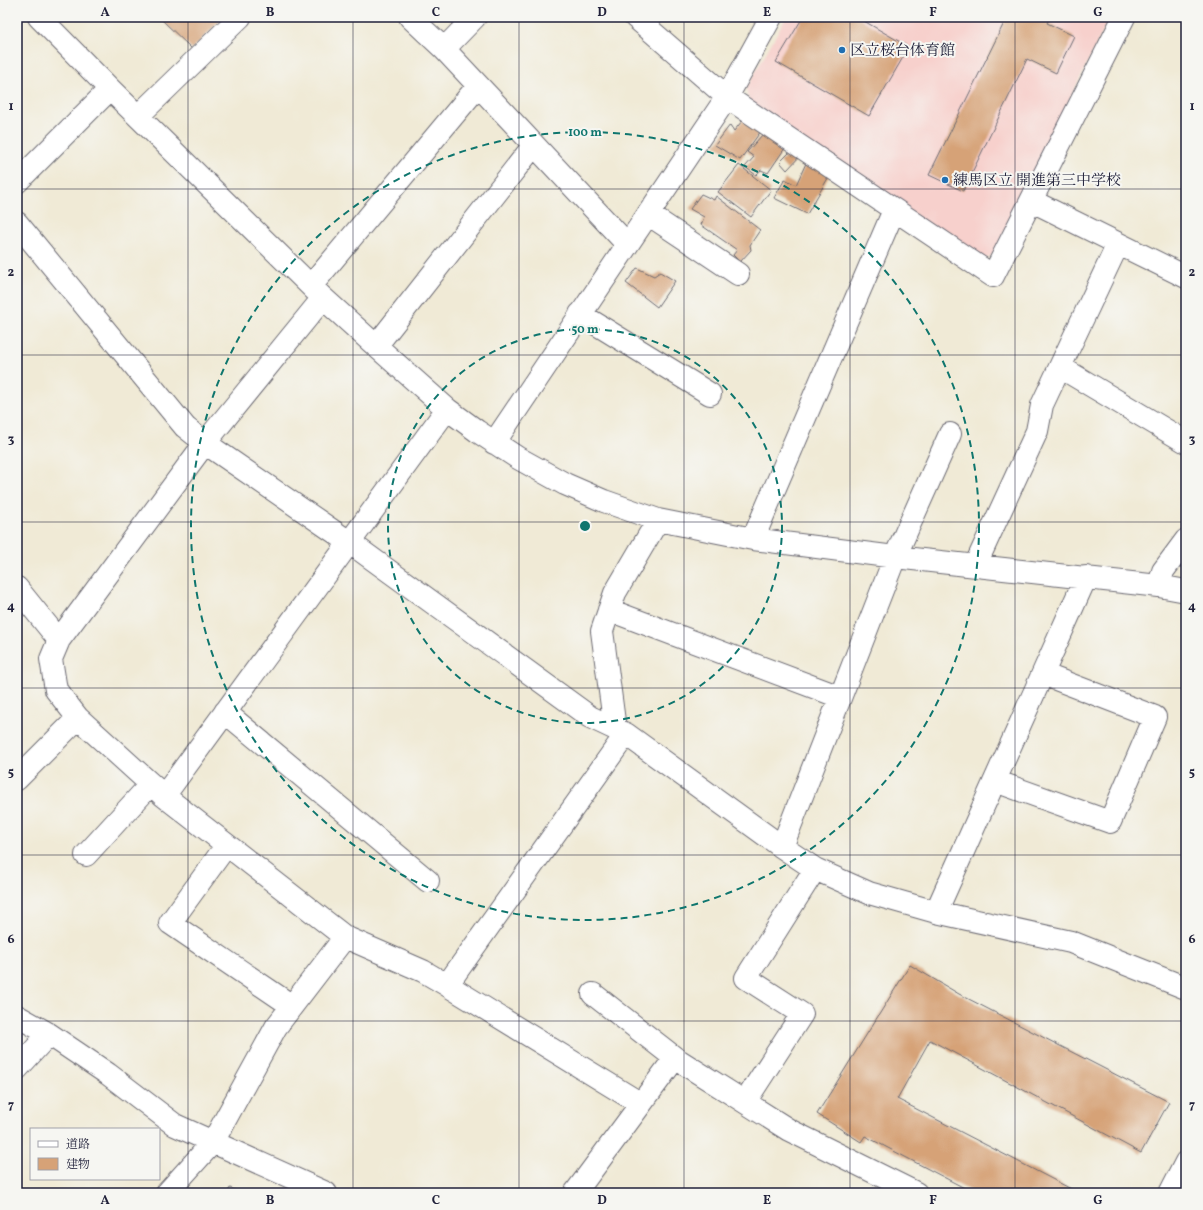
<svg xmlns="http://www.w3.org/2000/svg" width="1203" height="1210" font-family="Vollkorn,'Noto Serif JP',serif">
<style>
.built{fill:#f7d0cc}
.building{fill:#d6a277}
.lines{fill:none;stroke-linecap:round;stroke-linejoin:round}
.minor-casing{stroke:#6a6871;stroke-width:24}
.minor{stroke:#fff;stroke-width:22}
.grid{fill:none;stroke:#22223b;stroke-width:1;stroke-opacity:0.55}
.ring{fill:none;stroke:#0f766e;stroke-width:2;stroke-dasharray:7 5}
.poi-dot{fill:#1f6fb2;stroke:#f6f6f2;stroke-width:1.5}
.labels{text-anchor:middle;stroke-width:4;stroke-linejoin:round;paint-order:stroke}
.poi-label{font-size:15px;fill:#22223b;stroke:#f6f6f2;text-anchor:start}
.centre{fill:#0f766e;stroke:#f6f6f2;stroke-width:2}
.ring-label{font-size:12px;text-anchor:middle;font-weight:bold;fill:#0f766e;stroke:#f6f6f2;stroke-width:4;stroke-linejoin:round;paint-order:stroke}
.neatline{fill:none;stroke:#22223b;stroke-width:1.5}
.grid-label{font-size:13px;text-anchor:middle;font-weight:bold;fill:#22223b}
</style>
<rect width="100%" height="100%" fill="#f6f6f2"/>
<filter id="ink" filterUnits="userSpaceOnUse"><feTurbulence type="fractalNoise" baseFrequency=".025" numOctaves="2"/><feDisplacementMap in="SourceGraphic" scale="8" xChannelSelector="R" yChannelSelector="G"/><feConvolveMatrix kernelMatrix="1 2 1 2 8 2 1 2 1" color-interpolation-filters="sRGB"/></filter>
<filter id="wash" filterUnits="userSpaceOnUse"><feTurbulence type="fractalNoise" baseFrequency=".012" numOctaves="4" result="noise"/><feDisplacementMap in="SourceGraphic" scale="16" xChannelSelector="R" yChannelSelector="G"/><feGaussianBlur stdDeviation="0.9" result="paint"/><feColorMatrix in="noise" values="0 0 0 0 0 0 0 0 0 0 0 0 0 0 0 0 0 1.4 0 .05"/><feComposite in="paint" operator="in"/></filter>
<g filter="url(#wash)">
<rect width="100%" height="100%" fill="#f0ead6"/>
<path class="built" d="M786 17H1110L993 255 980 261 750 105 746 89Z"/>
<g id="blocks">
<path class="building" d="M159 17H224L192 49Z
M803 17H857L909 47 869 116 776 62Z
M1007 17H1050L1047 23 1074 36 1056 73 1027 59 963 191 929 175Z
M746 116 761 131 740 160 715 145 730 125 734 131Z
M763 134 785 148 768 173 761 170 756 175 745 167 754 157 747 152Z
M792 150 801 155 787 170 780 162Z
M807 161 831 173 807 214 774 198 785 179 796 185Z
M739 165 771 190 751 217 718 192Z
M701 194 714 200 716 196 760 230 750 245 751 250 740 262 733 255 737 250 701 225 704 217 690 209Z
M637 268 654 276 660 272 675 281 657 307 626 283Z
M910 965 959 994 1169 1102 1141 1153 930 1040 897 1099 1079 1193H974L865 1136 861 1142 817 1114Z
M230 1188 241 1193H227Z"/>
</g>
</g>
<g filter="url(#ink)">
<use href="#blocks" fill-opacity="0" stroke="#6a6871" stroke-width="1"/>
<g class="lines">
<g class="minor-casing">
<path id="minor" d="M39 17 110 89 323 298 376 346 447 409 477 431 518 458 565 484 604 501 658 520 753 539 895 557 1159 586 1186 591
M410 17 444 49 627 244
M635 17 727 97 993 276 1124 17
M444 49 475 17
M138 116 240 17
M17 182 110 89
M1032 201 1186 277
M648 214 738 274
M17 223 185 427 205 443 349 542 590 717 626 734 782 847 815 869 869 893 936 912 1071 942 1186 988
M311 286 478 86
M580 314 710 394
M376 346 534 145
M1060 367 1186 442
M494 443 727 97 771 17
M753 539 894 210
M975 566 1037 431 1042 405 1118 244
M1159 586 1163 571 1186 540
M17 588 59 640
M609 610 840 697
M225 712 428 881
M78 718 164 796
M615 729 602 631 615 593 658 520
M17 779 78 718 56 690 51 659 59 640 205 443 323 298
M995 781 1110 822 1155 717 1043 674
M226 846 170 923 292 1006
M782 847 895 557 950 434
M86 855 151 784
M936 912 1086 577
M345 937 423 971 447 985 641 1104
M447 985 626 734
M593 994 675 1058 789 1130 916 1193
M17 1016 49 1034 108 1074 175 1125 326 1193
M17 1069 49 1034
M745 1102 802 1014 746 978 815 869
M167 1193 213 1142 276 1027 345 937 164 796 447 409
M575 1193 675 1058
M1170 1193 1186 1162"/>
</g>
<use href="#minor" class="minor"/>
</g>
</g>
<path class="grid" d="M188 17V1193M353 17V1193M519 17V1193M684 17V1193M850 17V1193M1015 17V1193M17 189H1186M17 355H1186M17 522H1186M17 688H1186M17 855H1186M17 1021H1186"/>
<g class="ring">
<circle cx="585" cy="526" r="197"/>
<circle cx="585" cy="526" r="394"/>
</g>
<g class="poi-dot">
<circle cx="842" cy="50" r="4"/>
<circle cx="945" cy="180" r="4"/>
</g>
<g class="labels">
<g class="poi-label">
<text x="850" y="55">区立桜台体育館</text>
<text x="953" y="185">練馬区立 開進第三中学校</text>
</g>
</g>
<circle cx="585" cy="526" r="6" class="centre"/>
<g class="ring-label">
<text x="585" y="136">100 m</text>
<text x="585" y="333">50 m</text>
</g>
<rect width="1203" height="1210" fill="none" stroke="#f6f6f2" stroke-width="44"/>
<rect x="30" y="1128" width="130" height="52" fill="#f6f6f2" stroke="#a1a1a9"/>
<rect x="38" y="1141" width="20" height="6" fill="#ffffff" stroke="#a1a1a9"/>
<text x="66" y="1148" font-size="12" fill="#22223b">道路</text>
<rect x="38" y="1158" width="20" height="12" fill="#d6a277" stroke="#a1a1a9"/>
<text x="66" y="1168" font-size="12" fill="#22223b">建物</text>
<rect x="22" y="22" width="1159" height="1166" class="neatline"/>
<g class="grid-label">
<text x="105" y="16">A</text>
<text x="270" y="16">B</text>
<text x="436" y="16">C</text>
<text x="602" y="16">D</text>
<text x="767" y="16">E</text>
<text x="933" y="16">F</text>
<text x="1098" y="16">G</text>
<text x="11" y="110">1</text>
<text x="1192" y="110">1</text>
<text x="11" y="276">2</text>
<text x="1192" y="276">2</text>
<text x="11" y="443">3</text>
<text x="1192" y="443">3</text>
<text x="11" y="610">4</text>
<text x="1192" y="610">4</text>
<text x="11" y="776">5</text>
<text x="1192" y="776">5</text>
<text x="11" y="943">6</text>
<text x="1192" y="943">6</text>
<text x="11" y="1109">7</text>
<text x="1192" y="1109">7</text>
<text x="105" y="1204">A</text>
<text x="270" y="1204">B</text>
<text x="436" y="1204">C</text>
<text x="602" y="1204">D</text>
<text x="767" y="1204">E</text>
<text x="933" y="1204">F</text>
<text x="1098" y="1204">G</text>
</g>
</svg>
